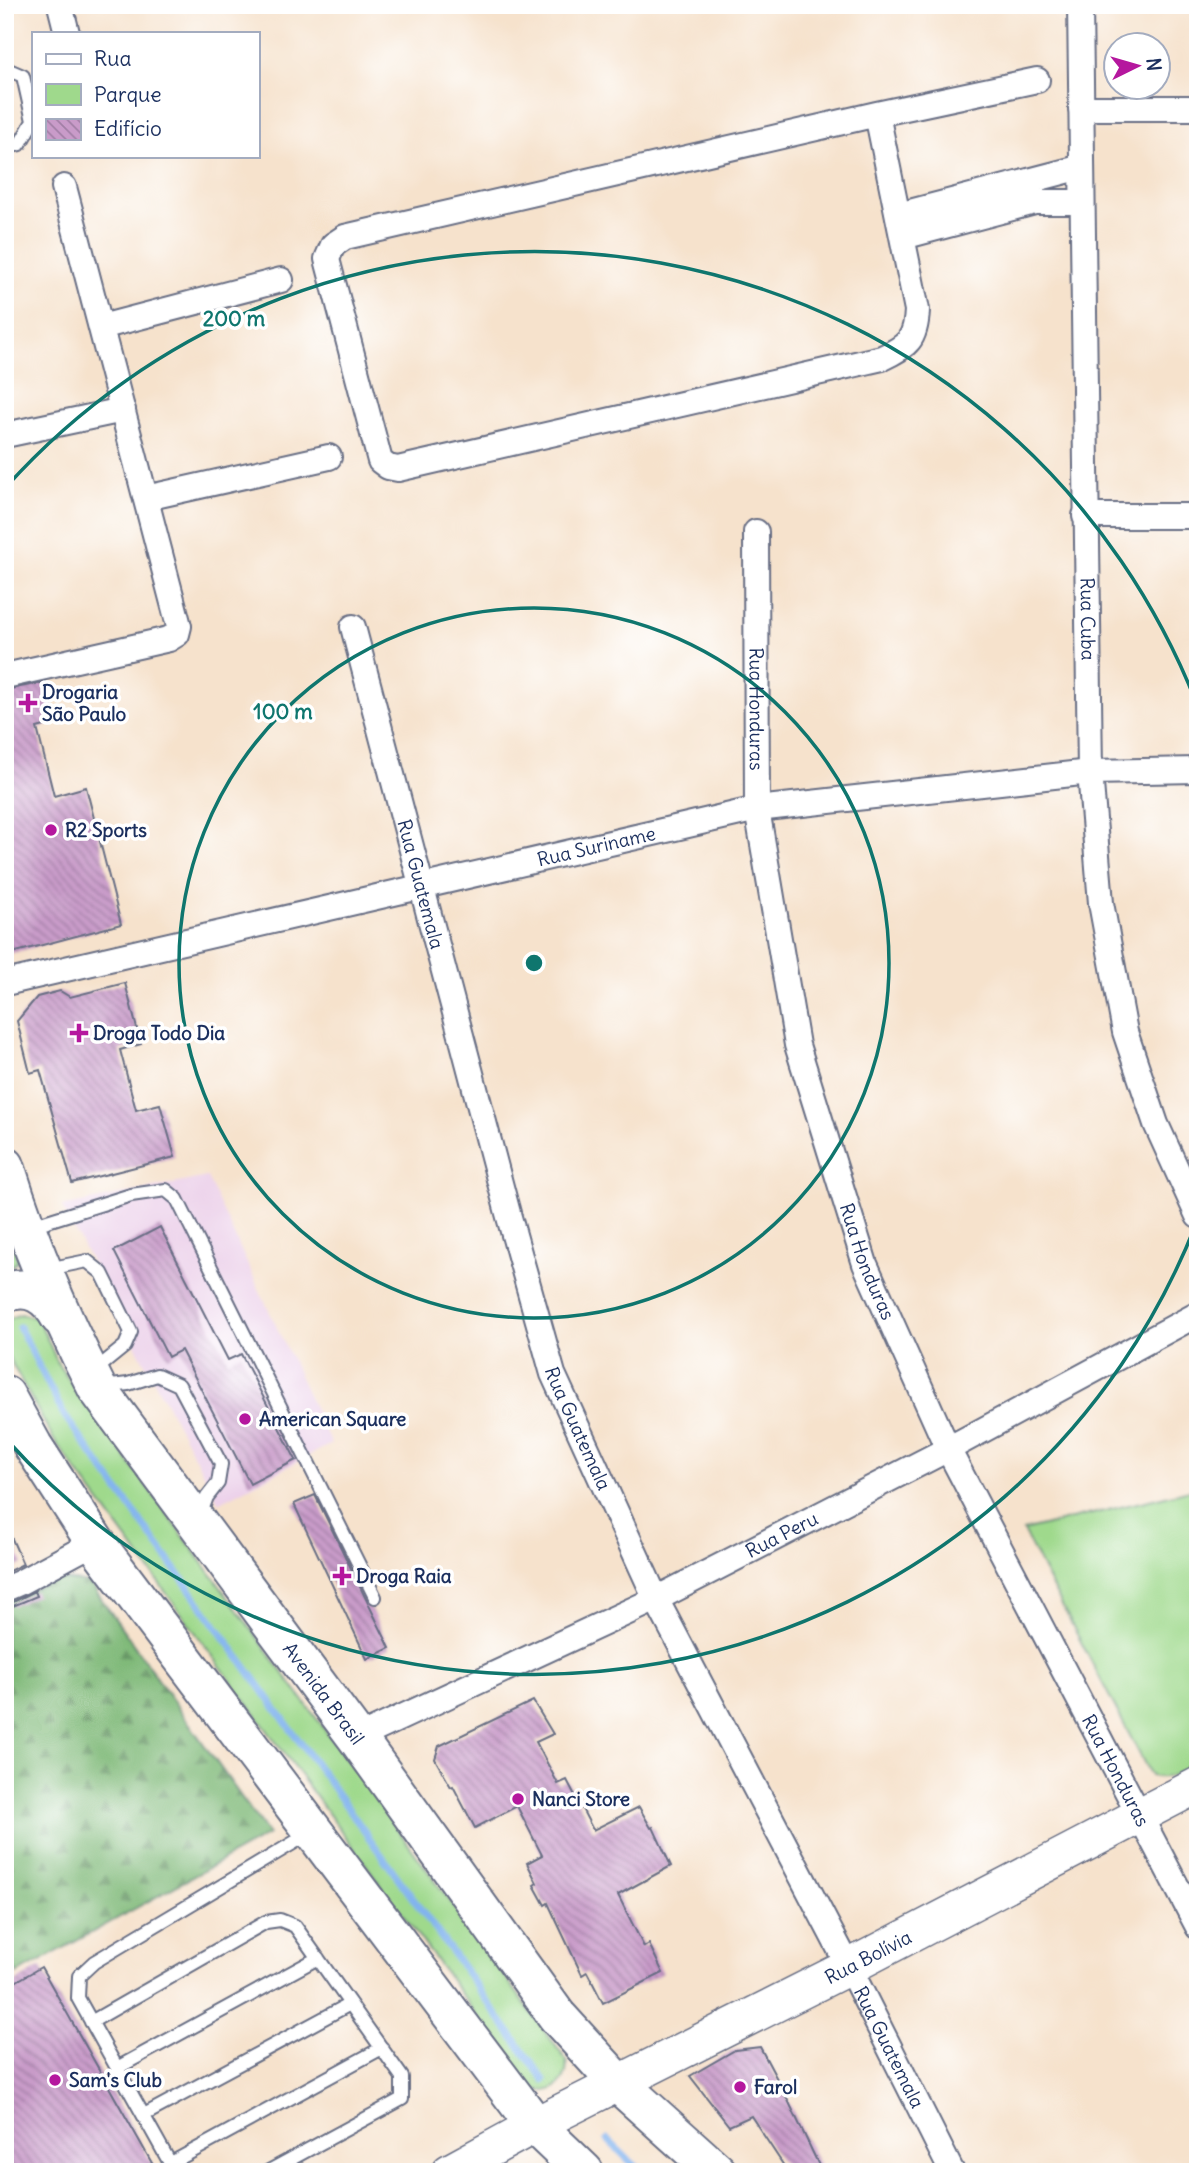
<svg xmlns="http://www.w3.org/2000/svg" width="1203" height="2177" font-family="Delius,sans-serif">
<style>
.built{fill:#ecd1ea}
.green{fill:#9fd98c;stroke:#5d8475;stroke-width:2}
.forest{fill:url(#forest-firs);stroke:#4d746b;stroke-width:2}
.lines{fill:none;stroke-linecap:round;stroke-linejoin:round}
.stream{stroke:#82b4ee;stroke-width:7}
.building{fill:url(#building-back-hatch)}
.lane-casing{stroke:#686e84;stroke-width:16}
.street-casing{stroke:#686e84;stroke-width:28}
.secondary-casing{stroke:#686e84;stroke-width:38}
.primary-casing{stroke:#686e84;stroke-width:42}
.lane{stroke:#fff;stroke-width:12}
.street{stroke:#fff;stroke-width:24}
.secondary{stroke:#fff;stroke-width:35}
.primary{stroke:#fff;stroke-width:38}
.ring{fill:none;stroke:#0f766e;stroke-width:3.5}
.poi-dot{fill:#b5179e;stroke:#fff;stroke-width:2.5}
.labels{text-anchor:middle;stroke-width:7;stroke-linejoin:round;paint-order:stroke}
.street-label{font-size:19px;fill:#1b2f5e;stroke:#fff}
.poi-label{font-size:19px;font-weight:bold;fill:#1b2f5e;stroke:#fff;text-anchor:start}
.centre{fill:#0f766e;stroke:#fff;stroke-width:3.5}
.ring-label{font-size:21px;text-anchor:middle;font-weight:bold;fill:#0f766e;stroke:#fff;stroke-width:7;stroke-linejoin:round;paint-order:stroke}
</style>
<defs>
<pattern id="forest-firs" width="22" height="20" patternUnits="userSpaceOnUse" patternTransform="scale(1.75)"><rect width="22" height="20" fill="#7fb978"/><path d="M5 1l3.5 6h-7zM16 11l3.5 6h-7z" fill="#679766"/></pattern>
<pattern id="building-back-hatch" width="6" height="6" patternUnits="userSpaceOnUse" patternTransform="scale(1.75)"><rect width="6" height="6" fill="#c99bc9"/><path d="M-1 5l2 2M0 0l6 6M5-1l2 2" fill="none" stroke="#a27fa6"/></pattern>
</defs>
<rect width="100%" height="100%" fill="#fff"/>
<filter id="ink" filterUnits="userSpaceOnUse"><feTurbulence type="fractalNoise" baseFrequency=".0143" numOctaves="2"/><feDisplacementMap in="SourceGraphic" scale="14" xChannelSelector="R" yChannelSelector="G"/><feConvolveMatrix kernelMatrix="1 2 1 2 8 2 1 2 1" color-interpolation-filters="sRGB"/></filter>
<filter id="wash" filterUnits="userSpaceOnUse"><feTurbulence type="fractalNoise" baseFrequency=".00686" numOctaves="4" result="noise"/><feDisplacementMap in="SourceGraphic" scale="28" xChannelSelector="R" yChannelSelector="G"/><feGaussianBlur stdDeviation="1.57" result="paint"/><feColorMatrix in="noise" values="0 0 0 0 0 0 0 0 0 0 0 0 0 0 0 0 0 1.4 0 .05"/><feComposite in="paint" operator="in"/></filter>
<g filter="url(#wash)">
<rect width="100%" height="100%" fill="#f6e2cc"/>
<path class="built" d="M207 1177 331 1444 219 1503 62 1207Z"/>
<path class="green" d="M5 1226 18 1260 5 1273Z
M21 1314 38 1318 59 1366 566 2060C570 2083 551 2097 530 2088L54 1440 5 1351V1323L13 1317Z
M1198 1488V1763C1182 1771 1169 1781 1151 1776L1023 1531Z"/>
<path class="forest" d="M58 1579 90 1583 268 1835 17 1974 5 1951V1600Z"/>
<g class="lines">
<path class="stream" d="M19 1327 64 1415 544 2080
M608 2140 641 2172"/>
</g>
<g id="blocks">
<path class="building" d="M46 682 56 723 37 728 54 796 86 787 121 924 5 955V690Z
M125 983 141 1044 120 1050 136 1110 160 1104 175 1157 72 1183 40 1070 30 1073 17 1021 37 997 60 991 70 997Z
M160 1227 228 1360 241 1354 296 1460 250 1484 181 1350 168 1357 114 1251Z
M315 1495 390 1648 367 1659 294 1504Z
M5 1523 23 1564 5 1573Z
M35 1591 37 1596 13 1606 11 1603Z
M533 1701 553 1734 536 1742 558 1784 567 1780 593 1830 639 1807 651 1828 653 1827 671 1866 618 1895 644 1947 649 1944 663 1973 603 2003 587 1972 582 1975 548 1903 545 1905 534 1885 537 1883 527 1863 542 1855 517 1806 475 1828 453 1786 451 1787 435 1759 439 1746Z
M41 1967 157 2172H5V1988Z
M760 2047 787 2098 822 2172H788L751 2116 729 2126 690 2076 735 2050Z"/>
</g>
</g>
<g filter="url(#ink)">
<use href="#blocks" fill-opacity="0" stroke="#686e84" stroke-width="2"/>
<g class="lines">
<g class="lane-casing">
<path id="lane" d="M5 71 9 70 23 76 33 121
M5 148 20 144 33 121
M28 1227 131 1195 166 1190 177 1199 375 1597
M48 1269 87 1261 102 1273 131 1332 125 1346 93 1372
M103 1387 128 1384 157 1375 179 1385 221 1464 218 1483 207 1497 200 1516
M91 2022 266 1922 280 1920 295 1926 402 2077V2099L267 2172
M117 2068 318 1958
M144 2115 350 2004
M171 2163 382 2048
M175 2172 78 1998 79 1976 94 1962 310 1833"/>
</g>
<g class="street-casing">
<g id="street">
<path d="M60 5 67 33"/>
<path id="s1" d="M1080 5 1090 772 1101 903 1125 1032 1156 1124 1198 1216"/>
<path d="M1081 108H1198"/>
<path d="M877 114 917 310C916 339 908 346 882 358L398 469 388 467 380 461 327 259 333 245 345 237 877 114 1037 80"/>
<path d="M898 215 1082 167"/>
<path d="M903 237 1035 202H1082"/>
<path d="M101 327 281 280"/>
<path d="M5 435 123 410"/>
<path d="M146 498 329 457"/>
<path d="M1085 516H1198"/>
<path id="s2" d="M756 532 757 809 797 1045 865 1264 948 1449 1198 1927"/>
<path id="s3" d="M353 627 509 1217 553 1374 656 1599 849 1967 952 2172"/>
<path d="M5 676 169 639 177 634 179 626 64 187"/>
<path id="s4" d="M5 983 757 809 1090 772 1198 770"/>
<path d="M5 1589 19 1583 95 1542"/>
<path id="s5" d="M357 1738 656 1599 948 1449 1198 1314"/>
</g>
</g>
<g class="secondary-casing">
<g id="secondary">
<path id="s6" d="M449 2172 535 2125 849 1967 1198 1785"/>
</g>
</g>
<g class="primary-casing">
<g id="primary">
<path id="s7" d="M5 1166C29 1243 60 1316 97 1388L357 1738 557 2016 619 2084 717 2172"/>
<path d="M5 1293C30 1283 48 1296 60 1317"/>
<path d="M5 1395 33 1446 95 1542 535 2125 584 2172"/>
</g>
</g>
<use href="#lane" class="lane"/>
<use href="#street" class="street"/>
<use href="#secondary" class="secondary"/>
<use href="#primary" class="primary"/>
</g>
</g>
<g class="ring">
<circle cx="534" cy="963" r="355"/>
<path d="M1196 1224A711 711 0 0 1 6 1439M6 487A711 711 0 0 1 1196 702"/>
</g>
<g class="poi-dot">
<path d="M24.5 692.5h7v7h7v7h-7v7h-7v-7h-7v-7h7z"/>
<circle cx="51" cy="830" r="7"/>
<path d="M75.5 1022.5h7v7h7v7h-7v7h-7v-7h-7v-7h7z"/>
<circle cx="245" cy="1419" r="7"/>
<path d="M338.5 1565.5h7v7h7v7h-7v7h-7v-7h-7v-7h7z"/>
<circle cx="518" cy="1799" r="7"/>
<circle cx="55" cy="2080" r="7"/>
<circle cx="740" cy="2087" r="7"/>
</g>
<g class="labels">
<g class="street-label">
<text dy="7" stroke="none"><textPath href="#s1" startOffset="614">Rua Cuba</textPath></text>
<text dy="7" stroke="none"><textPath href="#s2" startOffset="177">Rua Honduras</textPath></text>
<text dy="7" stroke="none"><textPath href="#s4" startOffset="607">Rua Suriname</textPath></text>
<text dy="7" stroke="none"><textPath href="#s3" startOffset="266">Rua Guatemala</textPath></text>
<text dy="7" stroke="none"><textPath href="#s2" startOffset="744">Rua Honduras</textPath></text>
<text dy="7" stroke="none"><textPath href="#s3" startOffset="833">Rua Guatemala</textPath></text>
<text dy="7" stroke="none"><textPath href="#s5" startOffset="471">Rua Peru</textPath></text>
<text dy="7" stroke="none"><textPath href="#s7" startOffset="621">Avenida Brasil</textPath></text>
<text dy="7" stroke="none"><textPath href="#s2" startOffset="1311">Rua Honduras</textPath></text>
<text dy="7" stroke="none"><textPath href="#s6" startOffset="471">Rua Bolívia</textPath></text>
<text dy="7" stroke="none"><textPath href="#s3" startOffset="1526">Rua Guatemala</textPath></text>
</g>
<g class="poi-label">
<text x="42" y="699">Drogaria<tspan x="42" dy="22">São Paulo</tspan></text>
<text x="65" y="837">R2 Sports</text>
<text x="93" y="1040">Droga Todo Dia</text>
<text x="259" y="1426">American Square</text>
<text x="356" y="1583">Droga Raia</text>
<text x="532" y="1806">Nanci Store</text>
<text x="69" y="2087">Sam's Club</text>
<text x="754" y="2094">Farol</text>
</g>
</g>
<circle cx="534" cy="963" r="10" class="centre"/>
<g class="ring-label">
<text x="234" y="326">200 m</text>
<text x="283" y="719">100 m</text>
</g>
<rect width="1203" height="2177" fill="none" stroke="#fff" stroke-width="28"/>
<rect x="32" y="32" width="228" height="126" fill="#ffffff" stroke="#a4acbf" stroke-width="2"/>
<rect x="46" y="54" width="35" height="10" fill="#ffffff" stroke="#a4acbf" stroke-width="2"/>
<text x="94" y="66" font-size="21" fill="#1b2f5e">Rua</text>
<rect x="46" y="84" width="35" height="21" fill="#9fd98c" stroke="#a4acbf" stroke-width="2"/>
<text x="94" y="102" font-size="21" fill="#1b2f5e">Parque</text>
<rect x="46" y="119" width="35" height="21" fill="url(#building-back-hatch)" stroke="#a4acbf" stroke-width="2"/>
<text x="94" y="136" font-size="21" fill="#1b2f5e">Edifício</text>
<g transform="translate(1137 66) rotate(85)"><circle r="33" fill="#ffffff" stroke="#a4acbf" stroke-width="2"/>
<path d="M0-5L12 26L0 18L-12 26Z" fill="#b5179e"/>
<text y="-10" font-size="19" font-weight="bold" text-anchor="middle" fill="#1b2f5e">N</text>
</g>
</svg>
